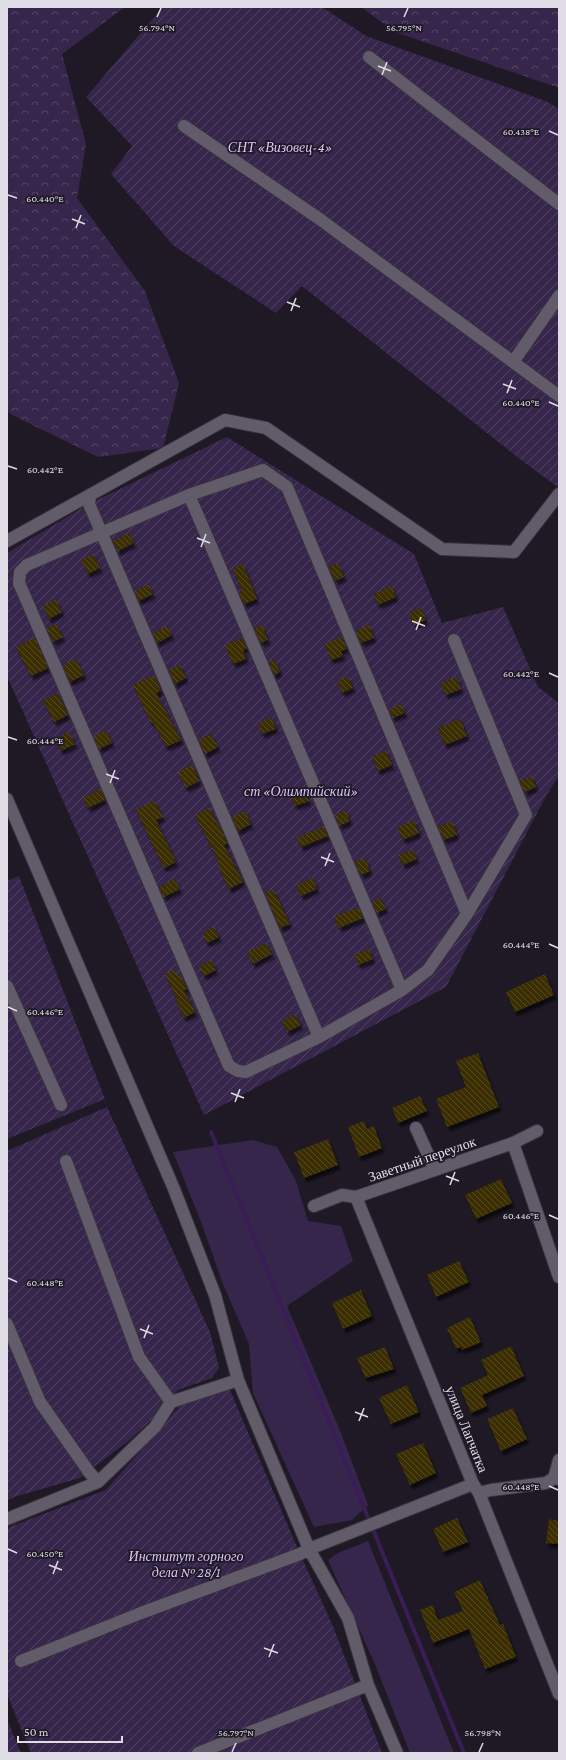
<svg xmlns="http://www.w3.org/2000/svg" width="566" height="1760" font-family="'Crimson Pro',serif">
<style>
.grass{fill:#37264b}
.forest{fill:url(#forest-crowns)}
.garden{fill:url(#garden-furrows)}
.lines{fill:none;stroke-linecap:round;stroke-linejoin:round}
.stream{stroke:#3a1c57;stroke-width:4}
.building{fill:url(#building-back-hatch);filter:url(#shadow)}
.minor-casing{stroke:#38343d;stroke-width:14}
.minor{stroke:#615b6a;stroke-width:12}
.ticks{fill:none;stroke:#e0dce5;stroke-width:1.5}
.labels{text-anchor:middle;stroke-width:3.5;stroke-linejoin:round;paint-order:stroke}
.park-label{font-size:14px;font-style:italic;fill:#dbc4fb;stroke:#1e1925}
.street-label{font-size:14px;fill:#e0dce5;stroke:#1e1925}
.ticks-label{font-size:10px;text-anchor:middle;fill:#e0dce5;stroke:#1e1925;stroke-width:3.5;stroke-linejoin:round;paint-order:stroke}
</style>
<defs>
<pattern id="forest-crowns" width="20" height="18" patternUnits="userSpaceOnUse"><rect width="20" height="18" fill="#37264b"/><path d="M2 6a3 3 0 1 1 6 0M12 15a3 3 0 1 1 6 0" fill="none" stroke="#544565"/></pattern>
<pattern id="garden-furrows" width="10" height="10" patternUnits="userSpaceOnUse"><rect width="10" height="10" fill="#37264b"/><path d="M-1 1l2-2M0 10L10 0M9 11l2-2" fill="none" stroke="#544565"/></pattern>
<pattern id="building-back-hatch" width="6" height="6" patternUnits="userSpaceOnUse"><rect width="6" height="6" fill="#3b2d00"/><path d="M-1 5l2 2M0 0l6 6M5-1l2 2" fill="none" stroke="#574b25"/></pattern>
<filter id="shadow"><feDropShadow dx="2.5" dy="4.5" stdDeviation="1" flood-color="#0009"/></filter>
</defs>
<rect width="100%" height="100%" fill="#1e1925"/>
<path class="grass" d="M253 1140 277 1147 296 1181 308 1221 341 1226 353 1261 287 1306 341 1433 368 1505 352 1520 314 1527 253 1393 249 1344 223 1284 201 1222 173 1152Z
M368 1541 454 1753H410L374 1662 328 1560 338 1553Z"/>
<path class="forest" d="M7 7H125L62 54 86 144 77 198 145 291 179 383 163 448 98 457 14 416 7 411Z
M361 7H559V88L395 32Z"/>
<path class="garden" d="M163 7H322L366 36 548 102 559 109V488L521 460 302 286 276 313 174 246 111 174 132 146 86 97Z
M227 437 414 554 442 623 503 607 538 687 559 703V776L547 794 446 987 204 1115 7 676V553L89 504Z
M19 876 105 1099 7 1139V881Z
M107 1107 210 1332 219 1368 212 1378 178 1390 150 1421 127 1442 80 1478 14 1497 7 1501V1151Z
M229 1388 300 1554 332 1624 382 1753H31L7 1694V1528L106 1490 180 1406Z
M7 1719 21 1753H7Z"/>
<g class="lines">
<path class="stream" d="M211 1132 464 1753"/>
</g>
<path class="building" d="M129 533 134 543 118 551 113 541Z
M93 554 100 568 88 574 81 560Z
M338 563 344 577 335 581 329 567Z
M243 564 257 599 244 604 239 592 242 591 233 568Z
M148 584 153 594 139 601 135 591Z
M392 586 396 597 378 605 374 594Z
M56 599 62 612 49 619 43 606Z
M421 608 426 620 414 625 409 613Z
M56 624 63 637 53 642 47 629Z
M262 625 268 640 261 643 255 628Z
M369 625 374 638 361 643 356 631Z
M167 626 172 635 157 643 153 633Z
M342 637 347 649 341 651 343 656 331 660 325 644Z
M35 638 48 668 31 676 16 647Z
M242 638 247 648 243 650 246 659 233 664 225 645Z
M76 659 84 675 70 682 63 665Z
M275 660 280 672 274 675 269 662Z
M180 665 186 678 175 684 169 670Z
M151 676 152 679 155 677 161 691 156 693 181 740 166 747 153 722 151 723 133 685Z
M348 677 353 688 342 693 337 681Z
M456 677 461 689 446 695 441 683Z
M57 693 68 715 54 722 43 700Z
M401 704 405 713 393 718 389 709Z
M272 718 276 729 262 734 258 723Z
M460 719 467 736 445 745 438 728Z
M106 730 112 743 99 749 94 736Z
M69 732 75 744 61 751 56 739Z
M211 734 218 747 205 754 199 740Z
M386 751 392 765 378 771 372 756Z
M192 765 199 781 186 788 178 772Z
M532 776 536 787 525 792 520 781Z
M100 789 105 800 88 808 83 798Z
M304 790 309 801 295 806 291 796Z
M154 801 163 817 156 820 176 862 164 868 136 810Z
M209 808 218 825 219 824 227 843 224 845 243 882 229 889 217 863 219 862 195 815Z
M346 810 350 821 339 826 335 815Z
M245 811 251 824 238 831 232 817Z
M414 820 419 833 403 840 398 827Z
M452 821 457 835 444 840 438 827Z
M324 827 328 836 301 847 297 837Z
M413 850 417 859 403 865 398 855Z
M365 858 370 871 361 875 355 862Z
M313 878 317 889 301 896 296 885Z
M175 879 180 889 164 897 159 887Z
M273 889 290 924 280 928 265 893Z
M381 898 386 909 377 913 372 902Z
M358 908 363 918 339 928 334 916Z
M214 927 219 937 207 943 202 933Z
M266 943 272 954 253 964 247 952Z
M369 949 373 959 358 965 354 955Z
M211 960 216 970 204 976 199 966Z
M174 970 177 975 179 974 187 989 184 990 195 1012 184 1018 176 1002 178 1001 165 974Z
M545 974 554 995 515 1012 506 992Z
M295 1014 301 1025 287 1032 282 1021Z
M478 1053 499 1107 447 1127 436 1099 466 1087 456 1061Z
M420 1096 427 1111 398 1123 392 1108Z
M364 1121 367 1129 374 1126 382 1148 359 1157 348 1127Z
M328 1139 338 1165 304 1178 294 1152Z
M501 1179 512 1203 476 1219 465 1195Z
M459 1261 469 1282 436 1297 427 1275Z
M361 1290 372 1316 343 1329 332 1303Z
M470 1317 481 1342 462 1350 461 1347 456 1349 447 1328Z
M511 1346 524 1376 482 1395 487 1406 471 1413 460 1388 488 1375 481 1360Z
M385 1347 394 1369 365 1378 357 1358Z
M407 1385 419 1412 391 1424 379 1398Z
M513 1408 527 1439 501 1451 487 1419Z
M423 1443 436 1473 410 1485 396 1454Z
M457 1518 468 1542 443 1552 433 1529Z
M549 1519 559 1521V1544L546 1543Z
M480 1580 500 1625 503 1624 516 1657 485 1669 469 1629 433 1643 420 1610 433 1605 438 1620 463 1611 454 1592Z"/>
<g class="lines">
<g class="minor-casing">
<path id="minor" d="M369 57 559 204
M184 126 321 220 559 396
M513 362 559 296
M263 470 287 487 467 914 428 970 402 990 319 1037 246 1072 238 1071 229 1066 19 583 20 572 27 565 189 495Z
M90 495 89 504 319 1037
M189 495 402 990
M7 541 225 420 266 428 442 549 514 552 559 494
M454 640 526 815 467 914
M7 799 174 1189 215 1295 238 1380 309 1549 348 1618 368 1685 397 1753
M7 986 61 1105
M416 1128 435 1170
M513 1143 559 1277
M66 1161 139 1357 171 1402
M356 1197 473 1484 479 1493 559 1694
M314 1206 342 1195 356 1197 513 1143 537 1131
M7 1324 40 1402 89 1472 98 1482
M554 1478 559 1460
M479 1493 491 1490 546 1483 554 1478 559 1479
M7 1519 98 1482 155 1427 171 1402 238 1380
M21 1661 141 1613 300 1554 309 1549 473 1484
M198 1753 368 1685"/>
</g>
<use href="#minor" class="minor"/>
</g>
<path class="ticks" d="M157 17 161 8M404 17 408 8M378 66 391 71M382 75 387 62M549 131 558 135M8 195 17 198M72 219 85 224M76 228 81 215M287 302 300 307M291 311 296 298M503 384 516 389M507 393 512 380M549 402 558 406M8 466 17 469M197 538 210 543M201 547 206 534M412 621 425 626M416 630 421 617M549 673 558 677M8 737 17 740M106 774 119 779M110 783 115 770M321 857 334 862M325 866 330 853M549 944 558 948M8 1007 17 1011M231 1093 244 1098M235 1102 240 1089M446 1176 459 1181M450 1185 455 1172M549 1215 558 1219M8 1278 17 1282M140 1329 153 1334M144 1338 149 1325M355 1412 368 1417M359 1421 364 1408M549 1486 558 1490M8 1549 17 1553M49 1565 62 1570M53 1574 58 1561M264 1648 278 1653M269 1657 274 1644M232 1752 236 1743M479 1752 483 1743"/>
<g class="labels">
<g class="park-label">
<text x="280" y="152">СНТ «Визовец-4»</text>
<text x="301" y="796">ст «Олимпийский»</text>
<text x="186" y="1561">Институт горного<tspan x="186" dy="16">дела № 28/1</tspan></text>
</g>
<g class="street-label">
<text transform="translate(422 1159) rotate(-19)" y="5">Заветный переулок</text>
<text transform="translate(467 1429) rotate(68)" y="5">улица Лапчатка</text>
</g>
</g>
<g class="ticks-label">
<text x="157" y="31">56.794°N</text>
<text x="404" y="31">56.795°N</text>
<text x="521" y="135">60.438°E</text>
<text x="45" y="202">60.440°E</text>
<text x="521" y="406">60.440°E</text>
<text x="45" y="473">60.442°E</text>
<text x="521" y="677">60.442°E</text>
<text x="45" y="744">60.444°E</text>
<text x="521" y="948">60.444°E</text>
<text x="45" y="1015">60.446°E</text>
<text x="521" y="1219">60.446°E</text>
<text x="45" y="1286">60.448°E</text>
<text x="521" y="1490">60.448°E</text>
<text x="45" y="1557">60.450°E</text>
<text x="236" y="1736">56.797°N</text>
<text x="483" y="1736">56.798°N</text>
</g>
<rect width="566" height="1760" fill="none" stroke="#e0dce5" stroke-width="16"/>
<path d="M18 1736v6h104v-6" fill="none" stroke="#e0dce5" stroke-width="2"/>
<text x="24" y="1736" font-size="12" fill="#e0dce5" stroke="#1e1925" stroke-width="3" paint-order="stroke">50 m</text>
</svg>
